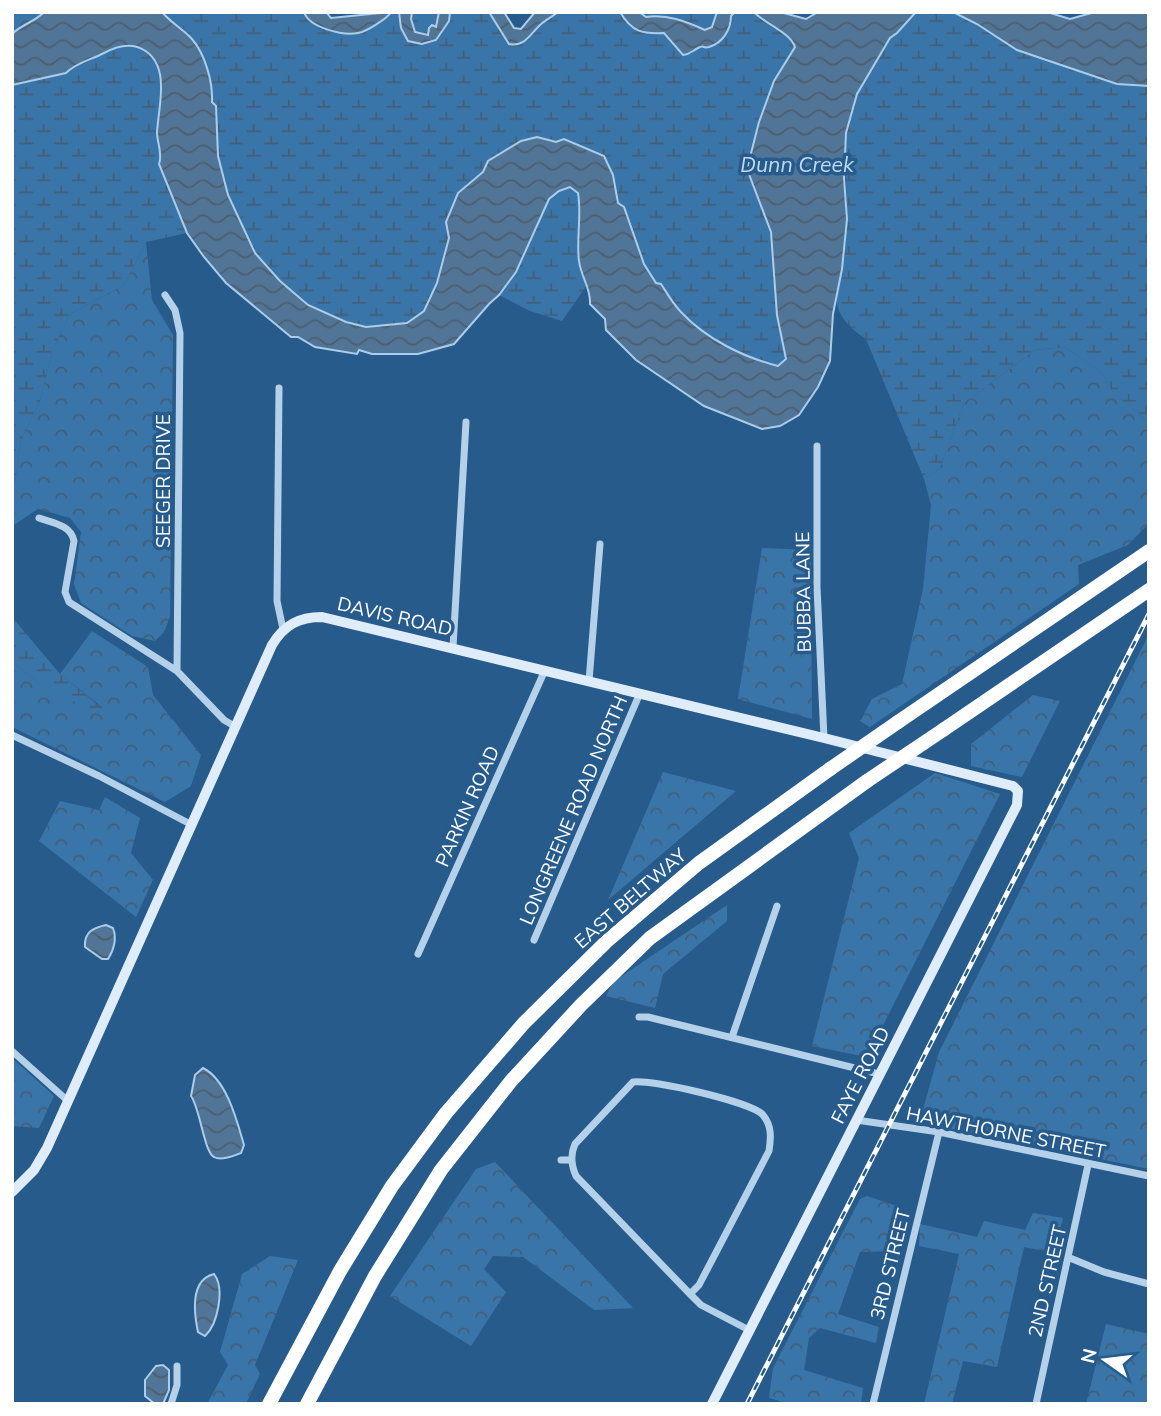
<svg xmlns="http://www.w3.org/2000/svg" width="1161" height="1416" font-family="Mulish,sans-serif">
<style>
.forest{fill:url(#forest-crowns)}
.wetland{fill:url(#wetland-marsh)}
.water{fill:url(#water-waves);stroke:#a9cdeb;stroke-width:2}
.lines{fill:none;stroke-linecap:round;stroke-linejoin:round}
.street{stroke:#b5d1ea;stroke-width:7}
.secondary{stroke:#dfecf9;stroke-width:10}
.highway{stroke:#fff;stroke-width:14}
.rail-casing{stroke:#fff;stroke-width:5}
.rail{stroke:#265b8c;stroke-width:2.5;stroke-dasharray:8;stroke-linecap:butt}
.highway-bridge{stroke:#fff;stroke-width:14}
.labels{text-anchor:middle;stroke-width:7;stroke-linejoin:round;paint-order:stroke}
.street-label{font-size:19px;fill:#fff;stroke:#265b8c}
.water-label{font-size:21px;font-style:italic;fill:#c0dbf1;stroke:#265b8c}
</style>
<defs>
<pattern id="forest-crowns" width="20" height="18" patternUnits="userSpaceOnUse" patternTransform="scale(1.75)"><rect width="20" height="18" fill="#3a75a9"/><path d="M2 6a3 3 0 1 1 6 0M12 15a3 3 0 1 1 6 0" fill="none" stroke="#445e76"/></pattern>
<pattern id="wetland-marsh" width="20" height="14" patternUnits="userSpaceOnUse" patternTransform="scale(1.75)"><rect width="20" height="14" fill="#3a75a9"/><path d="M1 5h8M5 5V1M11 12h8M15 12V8" fill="none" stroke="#445e76"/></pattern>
<pattern id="water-waves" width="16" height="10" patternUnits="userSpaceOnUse" patternTransform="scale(1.75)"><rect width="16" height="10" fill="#507597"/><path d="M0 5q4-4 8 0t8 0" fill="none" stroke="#4e5e6e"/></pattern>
</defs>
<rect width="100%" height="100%" fill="#265b8c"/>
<path class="forest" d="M12 12H41L38 19 21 25 12 34Z
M146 242 152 300 173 335 170 617 164 632 155 641 132 636 81 603 74 584 81 532 70 518 38 509 12 526V485L15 483 21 440 40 401 52 352 70 314 124 285Z
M1065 347 1102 373 1113 392 1149 423V523L1128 545 1078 565 1079 584 870 727 860 721 872 699 902 684 923 589 931 505 924 479 940 468 964 403 1035 350Z
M762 548 811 550 812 719 738 699Z
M92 631 148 667 153 695 201 755 191 786 165 802 12 727V662L39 683 103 708 60 674Z
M1149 634V1169L948 1128 921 1117 939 1052Z
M1033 695 1060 701 1022 777 971 766V744Z
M663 772 736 791 608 900Z
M935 773 1000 794 867 1057 812 1046 859 858 849 833Z
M105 797 140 818 131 853 153 880 136 917 39 841 60 801 99 810Z
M727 905V921L663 974 655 1008 606 996 613 982Z
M12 1058 54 1096 39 1128 12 1126Z
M495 1162 633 1308 594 1310 523 1257 493 1256 484 1269 506 1292 471 1346 390 1296 476 1169Z
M867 1196 900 1207 894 1251 860 1252 838 1314 879 1327 876 1343 820 1328 809 1338 804 1370 863 1388 861 1404H790L769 1398 773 1368 860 1199Z
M1033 1213 1063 1218 1054 1253 1024 1247 997 1367 963 1361 952 1404H924L959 1254 919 1246 920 1224 977 1237 984 1221 1025 1230Z
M270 1256 298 1260 255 1365 260 1374 246 1404H207L228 1365 220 1352 242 1274Z
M1106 1324 1149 1334V1404H1086Z"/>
<path class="wetland" d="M162 12H304L306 18 320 29 388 17 391 12H399L401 28 422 44 436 40 449 21 450 12H489L509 43 528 40 539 25 558 12H620C632 31 642 34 664 33L691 54 735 12H754L761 20 793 40 795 47 774 81 759 122 747 169 771 232 777 315 786 359 778 366C743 357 706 339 681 312 673 304 667 293 661 285L656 283 644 264 624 207 618 203 613 175 556 142 537 137 488 161 483 172 458 193 446 222 449 238 437 283 424 311 407 323 366 327 346 322 308 305 280 281 255 253 228 195 218 156 216 106 212 102 213 90 192 39Z
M412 12H439L436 27 428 35 415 32 411 19Z
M639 12H717L712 27 705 31C685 20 667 14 645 17Z
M916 12H953L977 24 1017 50 1117 84 1149 86V423L1113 392 1102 373 1065 347 1035 350 964 403 940 468 924 479 866 339C854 331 838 318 837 302 836 294 839 284 841 276 843 258 846 240 847 222 848 193 843 165 846 136 849 95 885 36 916 12Z
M136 45C173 59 157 107 157 138 157 147 162 155 159 164L187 233 146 242 124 285 70 314 52 352 40 401 21 440 15 483 12 485V85L85 63 114 47Z
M570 187 578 193 581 210 579 235 584 279 587 285 562 321 530 311 499 295 516 272 549 199 559 191Z
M12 617 60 674 103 709 100 715 39 683 12 662Z"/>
<path class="water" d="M44 12H162C171 23 183 29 192 39 205 54 213 82 212 102L216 106 218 156 228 195 255 253 280 281 308 305 346 322 366 327 407 323 424 311 437 283 449 238 446 222 458 193 483 172 488 161 521 141 537 137 556 142 564 139 604 156 613 175 618 203 624 207 644 264 656 283 661 284C667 293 673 304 681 312 706 339 743 357 778 366L786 359 777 315 771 232 747 169 759 122 774 81 795 47C790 32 765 24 754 12H780L806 19 818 12H916L897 33 890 38 857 94 846 133 844 178 847 219 842 269 833 314 830 361 818 387 799 415 780 426 762 429 704 406 636 360 606 330 605 319 590 304C591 288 581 277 579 261 576 239 582 216 578 193L570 187 559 191 549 199 516 272 499 295 489 304 454 344 418 354H372L359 350 357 354 315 347 298 337H291L226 283 204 257 187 233 159 164C163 154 157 143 157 132 158 118 161 103 161 89 162 53 137 35 104 53 93 59 75 63 66 73L12 85V34C22 24 35 22 44 12Z
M304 12H326L331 18 391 12C388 18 366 32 358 33 344 36 309 28 304 12Z
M399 12H412L411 19 415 32 428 35 429 28 432 25 436 27 439 12H450L449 21 436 40 422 44 408 41 401 28Z
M489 12H504L514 28 521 29 535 12H558C552 17 543 21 538 27 529 36 524 47 509 44Z
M620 12H639L646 17C667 14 685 21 705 30L712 27 717 12H735L731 16C731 29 723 43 709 47 701 49 706 44 698 48 692 51 691 54 683 55L664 33C642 34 632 32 620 12Z
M953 12H1047L1070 19 1095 12H1149V86L1117 84 1017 50 977 24Z
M106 925 113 928C117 938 114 950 108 959H102L85 947C84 932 93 928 106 925Z
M203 1068C227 1080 237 1121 244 1145L241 1153C233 1156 221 1161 214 1157 204 1152 200 1108 191 1096L195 1075Z
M214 1274C225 1288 218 1324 205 1336L198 1332C194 1313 190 1280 214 1274Z
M163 1365 169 1370V1390L163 1404H155L145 1396V1380L156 1366Z"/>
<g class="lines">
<path class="street" d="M165 295 175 310 180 333 177 671
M279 388 277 601 283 629
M817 446V587L824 738
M39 518C53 523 71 525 74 541L65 592 69 602 177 671 224 720 236 727
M453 647 466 422
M589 681 600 544
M12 735 99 776 192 825
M534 940 640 693
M418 954 545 670
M639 1017H648L879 1074
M732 1037 777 906
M12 1051 68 1101
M856 1120 939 1132 1149 1176
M561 1160H572
M1070 1258 1104 1272 1149 1284
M690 1294 699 1285 769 1151C771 1138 772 1126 763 1115 752 1102 651 1079 633 1082L575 1144C570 1155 571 1165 576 1176L690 1294 701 1305 749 1330
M171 1404 177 1385V1366
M873 1404 939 1132
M1036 1404 1088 1165"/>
<path class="secondary" d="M12 1192 34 1170 47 1148 272 645C284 625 299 617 322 617L824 738 1013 786 1018 791 1017 805 712 1404"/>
<path class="highway" d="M898 722 1149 551
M943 730 1149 590
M269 1404 340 1271 392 1186 446 1113 524 1023 607 941 699 863 830 769
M307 1404 375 1276 441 1170 511 1081 581 1005 650 938 867 781"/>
<g class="rail-casing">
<path id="rail" d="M747 1404 1149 614"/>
</g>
<use href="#rail" class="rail"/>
<path class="highway-bridge" d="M830 769 898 722
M867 781 943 730"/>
</g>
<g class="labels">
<g class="street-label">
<text transform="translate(163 481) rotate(-90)" y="7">SEEGER DRIVE</text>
<text transform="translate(803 592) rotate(-91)" y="7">BUBBA LANE</text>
<text transform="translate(395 616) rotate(13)" y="7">DAVIS ROAD</text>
<text transform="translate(467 806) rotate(-66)" y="7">PARKIN ROAD</text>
<text transform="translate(573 810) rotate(-67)" y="7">LONGREENE ROAD NORTH</text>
<text transform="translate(630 898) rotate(-41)" y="7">EAST BELTWAY</text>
<text transform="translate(860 1075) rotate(-63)" y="7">FAYE ROAD</text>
<text transform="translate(1006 1132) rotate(11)" y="7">HAWTHORNE STREET</text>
<text transform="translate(890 1264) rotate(-76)" y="7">3RD STREET</text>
<text transform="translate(1047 1281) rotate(-77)" y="7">2ND STREET</text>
</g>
<g class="water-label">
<text x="797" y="172">Dunn Creek</text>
</g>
</g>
<rect width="1161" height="1416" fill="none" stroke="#ffffff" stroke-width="28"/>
<g transform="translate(1105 1360) rotate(284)" stroke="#265b8c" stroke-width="5" paint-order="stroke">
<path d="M0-5L12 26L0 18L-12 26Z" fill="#ffffff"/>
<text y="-10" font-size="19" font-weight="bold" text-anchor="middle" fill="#ffffff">N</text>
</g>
</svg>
